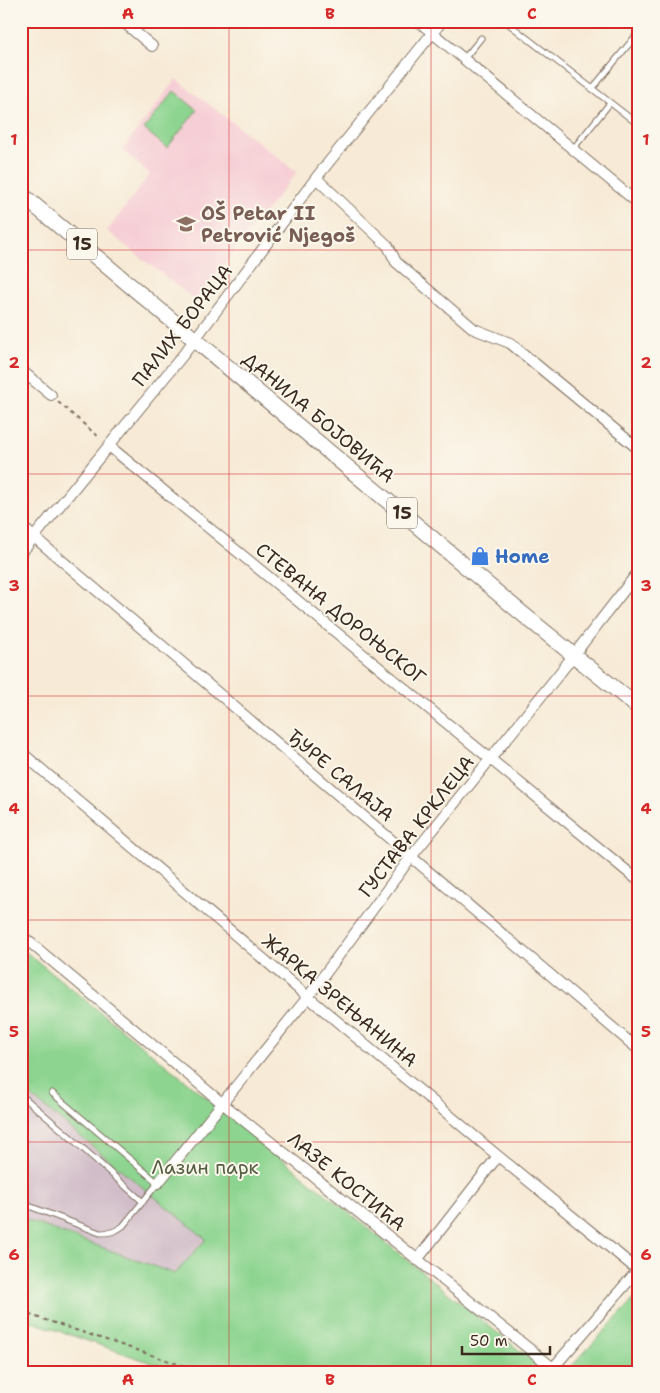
<svg xmlns="http://www.w3.org/2000/svg" width="660" height="1393" font-family="'Shantell Sans',sans-serif">
<style>
.built{fill:#f6cfd6}
.industrial{fill:#d1bdc9}
.green{fill:#8cd48f;stroke:#647f56}
.lines{fill:none;stroke-linecap:round;stroke-linejoin:round}
.service-casing{stroke:#7d6d5e;stroke-width:7}
.minor-casing{stroke:#7d6d5e;stroke-width:12}
.primary-casing{stroke:#7d6d5e;stroke-width:17}
.path{stroke:#7d6d5e;stroke-width:2;stroke-dasharray:4 4;stroke-linecap:butt}
.service{stroke:#fff;stroke-width:5}
.minor{stroke:#fff;stroke-width:10}
.primary{stroke:#fff;stroke-width:15}
.grid{fill:none;stroke:#d62828;stroke-width:1;stroke-opacity:0.55}
.labels{text-anchor:middle;stroke-width:4;stroke-linejoin:round;paint-order:stroke}
.shield{fill:#fbf7ec;stroke:#75685c;stroke-width:1}
.shield-label{font-size:18px;font-weight:bold;fill:#3b2a1e}
.education-label{font-size:19px;font-weight:bold;fill:#785e54;stroke:#fbf7ec;text-anchor:start}
.street-label{font-size:19px;fill:#3b2a1e;stroke:#fbf7ec}
.shop-label{font-size:19px;font-weight:bold;fill:#366cbe;stroke:#fbf7ec;text-anchor:start}
.park-label{font-size:19px;fill:#535d40;stroke:#fbf7ec}
.neatline{fill:none;stroke:#d62828;stroke-width:2}
.grid-label{font-size:16px;text-anchor:middle;font-weight:bold;fill:#d62828}
</style>
<rect width="100%" height="100%" fill="#fbf7ec"/>
<filter id="ink" filterUnits="userSpaceOnUse"><feTurbulence type="fractalNoise" baseFrequency=".02" numOctaves="2"/><feDisplacementMap in="SourceGraphic" scale="10" xChannelSelector="R" yChannelSelector="G"/><feConvolveMatrix kernelMatrix="1 2 1 2 8 2 1 2 1" color-interpolation-filters="sRGB"/></filter>
<filter id="wash" filterUnits="userSpaceOnUse"><feTurbulence type="fractalNoise" baseFrequency=".0096" numOctaves="4" result="noise"/><feDisplacementMap in="SourceGraphic" scale="20" xChannelSelector="R" yChannelSelector="G"/><feGaussianBlur stdDeviation="1.12" result="paint"/><feColorMatrix in="noise" values="0 0 0 0 0 0 0 0 0 0 0 0 0 0 0 0 0 1.4 0 .05"/><feComposite in="paint" operator="in"/></filter>
<g filter="url(#wash)">
<rect width="100%" height="100%" fill="#f7ead6"/>
<path class="built" d="M176 79 297 172 195 300 107 231 150 174 122 150Z"/>
<path class="industrial" d="M21 1089 206 1239 175 1274 21 1218Z"/>
<path class="green" d="M174 91 197 110 167 148 144 129Z
M21 948 546 1372H178L21 1318V1218L175 1274 206 1239 21 1088Z
M639 1294V1372H566Z"/>
</g>
<g filter="url(#ink)">
<g class="lines">
<g class="service-casing">
<path id="service" d="M505 21 639 125
M494 23 495 21
M464 59 481 38
M592 89 639 32
M573 149 610 103
M21 1095 69 1136 143 1202
M21 1203 100 1233C110 1233 115 1232 123 1226L158 1183 52 1093"/>
</g>
<g class="minor-casing">
<path id="minor" d="M122 21 152 46
M418 21 639 204
M316 178 388 246 396 262 474 329 510 343 636 447
M21 370 51 395
M109 446 639 881
M21 526 639 1050
M21 553 183 355 316 178 442 21
M21 752 308 997 498 1156 639 1271
M21 935 222 1103 553 1368 638 1270
M158 1183 308 997 411 857 559 674 639 571
M417 1260 498 1156"/>
</g>
<g class="primary-casing">
<path id="primary" d="M21 194 519 611 639 708"/>
</g>
<path class="path" d="M58 402 100 438
M21 1312 203 1372"/>
<use href="#service" class="service"/>
<use href="#minor" class="minor"/>
<use href="#primary" class="primary"/>
</g>
</g>
<path class="grid" d="M229 21V1372M431 21V1372M21 250H639M21 474H639M21 696H639M21 920H639M21 1142H639"/>
<defs>
<g id="school-bare" transform="scale(1.5)"><path d="M0-5L7-2L0 1L-7-2ZM-4 1L0 2.5L4 1V4Q0 6-4 4Z" fill="#8d6e63" stroke="#fbf7ec" stroke-width="2.5" paint-order="stroke"/></g>
<g id="shop-bare" transform="scale(1.5)"><path d="M-5-2.5h2.3a2.7 3.5 0 0 1 5.4 0H5L5.5 6h-11ZM-1.5-2.5h3a1.5 2.3 0 0 0-3 0Z" fill="#3f7fe0" stroke="#fbf7ec" stroke-width="2.5" paint-order="stroke"/></g>
</defs>
<g fill-rule="evenodd">
<use href="#school-bare" x="186" y="224"/>
<use href="#shop-bare" x="480" y="556"/>
</g>
<g class="labels">
<g class="shield">
<rect x="67" y="228.5" width="30" height="31" rx="4"/>
<rect x="387" y="497.5" width="30" height="31" rx="4"/>
</g>
<g class="shield-label">
<text x="82" y="250">15</text>
<text x="402" y="519">15</text>
</g>
<g class="education-label">
<text x="201" y="220">OŠ Petar II<tspan x="201" dy="22">Petrović Njegoš</tspan></text>
</g>
<g class="street-label">
<text transform="translate(182 325) rotate(-52)" y="7">ПАЛИХ БОРАЦА</text>
<text transform="translate(319 417) rotate(40)" y="7">ДАНИЛА БОЈОВИЋА</text>
<text transform="translate(341 613) rotate(39)" y="7">СТЕВАНА ДОРОЊСКОГ</text>
<text transform="translate(341 775) rotate(40)" y="7">ЂУРЕ САЛАЈА</text>
<text transform="translate(416 826) rotate(-52)" y="7">ГУСТАВА КРКЛЕЦА</text>
<text transform="translate(340 1000) rotate(40)" y="7">ЖАРКА ЗРЕЊАНИНА</text>
<text transform="translate(347 1181) rotate(39)" y="7">ЛАЗЕ КОСТИЋА</text>
</g>
<g class="shop-label">
<text x="495" y="563">Home</text>
</g>
<g class="park-label">
<text x="205" y="1174">Лазин парк</text>
</g>
</g>
<rect width="660" height="1393" fill="none" stroke="#fbf7ec" stroke-width="55"/>
<path d="M462 1346v8h88v-8" fill="none" stroke="#3b2a1e" stroke-width="2.5"/>
<text x="470" y="1346" font-size="15" fill="#3b2a1e" stroke="#fbf7ec" stroke-width="4" paint-order="stroke">50 m</text>
<rect x="28" y="28" width="604" height="1338" class="neatline"/>
<g class="grid-label">
<text x="128" y="19">A</text>
<text x="330" y="19">B</text>
<text x="532" y="19">C</text>
<text x="14" y="145">1</text>
<text x="646" y="145">1</text>
<text x="14" y="368">2</text>
<text x="646" y="368">2</text>
<text x="14" y="591">3</text>
<text x="646" y="591">3</text>
<text x="14" y="814">4</text>
<text x="646" y="814">4</text>
<text x="14" y="1037">5</text>
<text x="646" y="1037">5</text>
<text x="14" y="1260">6</text>
<text x="646" y="1260">6</text>
<text x="128" y="1385">A</text>
<text x="330" y="1385">B</text>
<text x="532" y="1385">C</text>
</g>
</svg>
